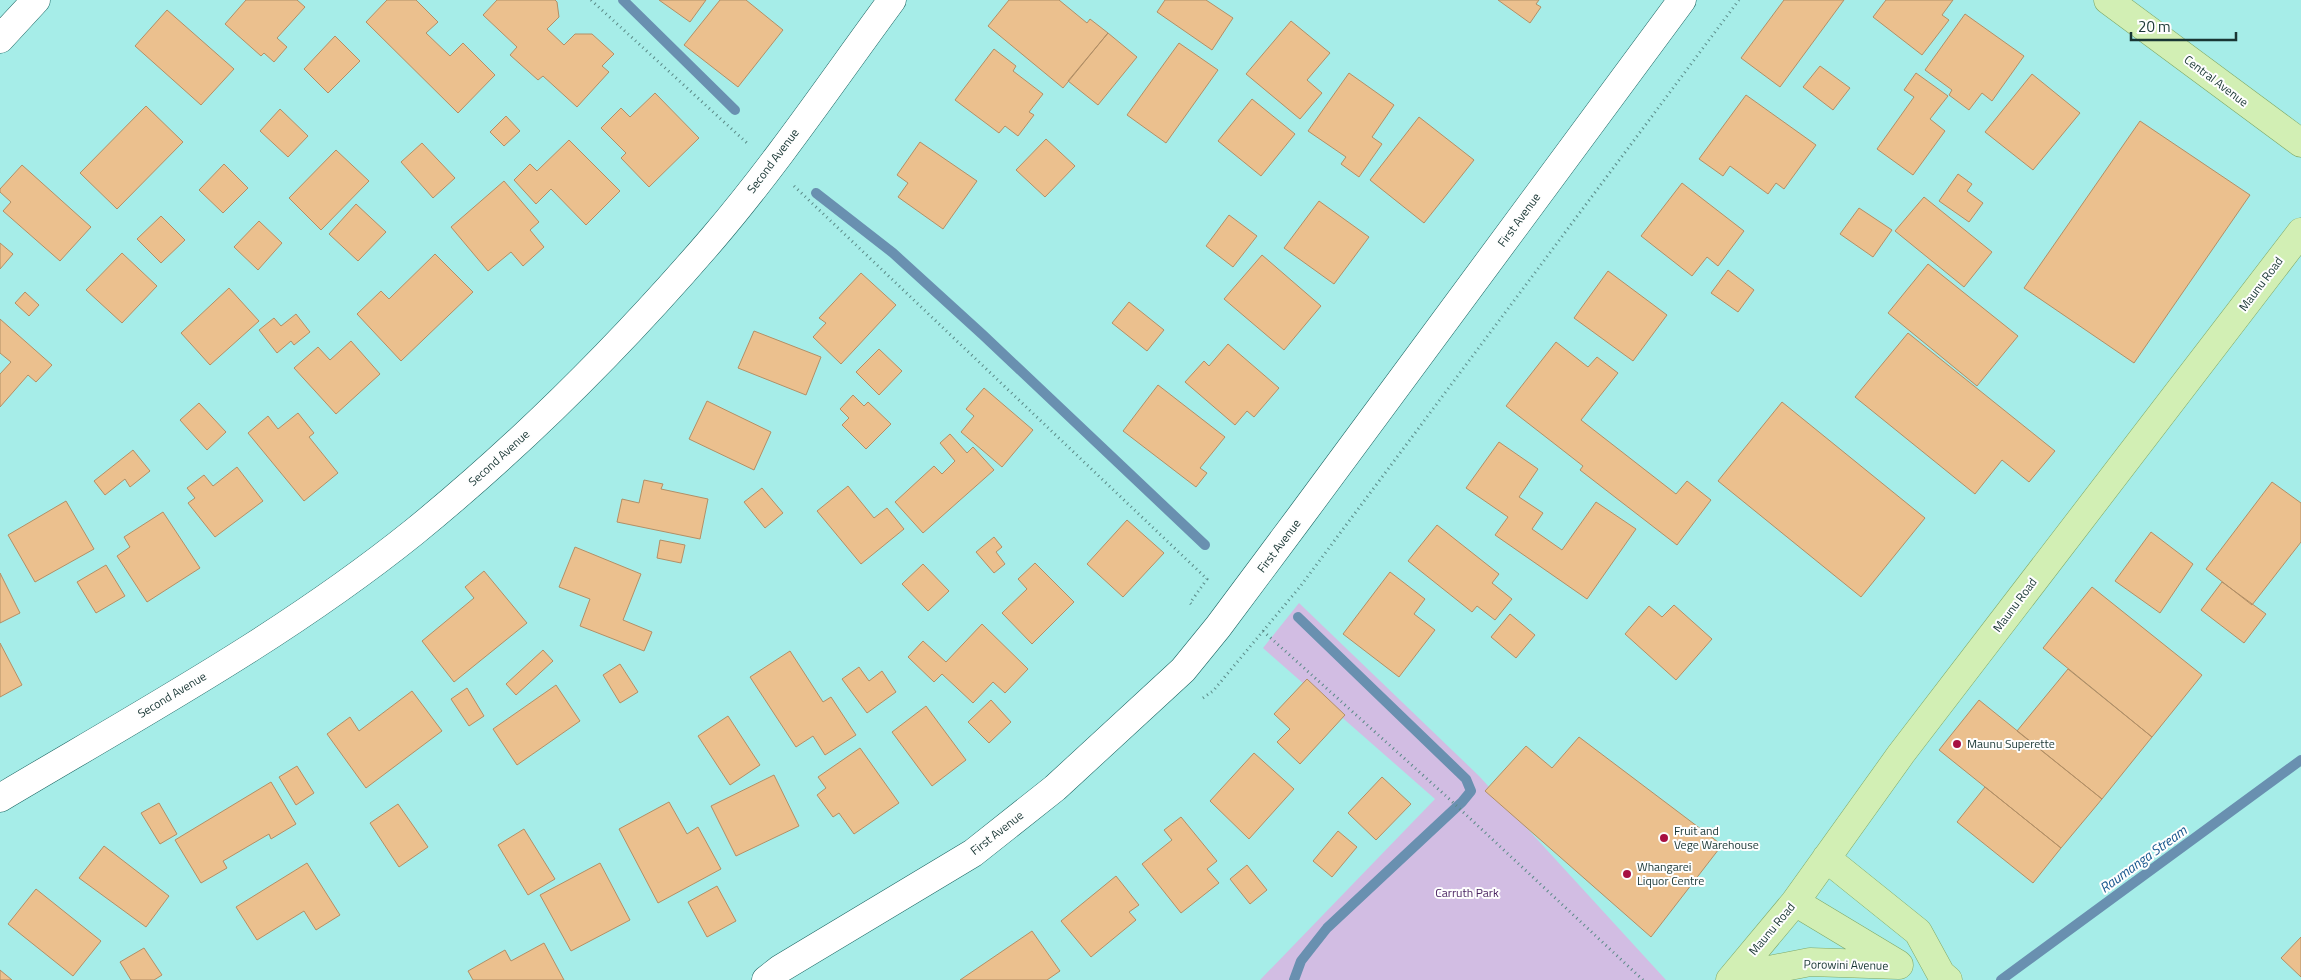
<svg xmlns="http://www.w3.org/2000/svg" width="2301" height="980" font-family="'Titillium Web',sans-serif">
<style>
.green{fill:#d2bde3}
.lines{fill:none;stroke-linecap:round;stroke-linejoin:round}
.stream{stroke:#6990b0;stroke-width:10}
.building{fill:#ebc08e;stroke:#b28f66}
.minor-casing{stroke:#1a6461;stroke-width:29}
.major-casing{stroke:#7ea867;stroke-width:29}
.path{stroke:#5a8a87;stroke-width:3;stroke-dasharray:1 4;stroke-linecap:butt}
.minor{stroke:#fff;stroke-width:28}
.major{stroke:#d2efb4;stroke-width:28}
.poi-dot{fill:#a70f42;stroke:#fefefe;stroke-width:2}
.labels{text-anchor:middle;stroke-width:4;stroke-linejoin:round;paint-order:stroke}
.street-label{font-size:12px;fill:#193634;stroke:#fefefe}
.poi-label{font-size:12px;fill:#193634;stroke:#fefefe;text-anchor:start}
.park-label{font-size:12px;fill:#461f5e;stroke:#fefefe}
.water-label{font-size:14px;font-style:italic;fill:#16558d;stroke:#fefefe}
</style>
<rect width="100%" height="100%" fill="#a6ede8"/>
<path class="green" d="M1299 603 1479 776 1666 980H1260L1435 799 1263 648Z"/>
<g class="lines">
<path class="stream" d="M623 0 735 110
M816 193 893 253 983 335 1205 545
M1294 980 1301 961 1327 928 1462 802 1471 791 1466 779 1298 617
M2001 980 2301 760"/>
</g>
<path class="building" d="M246 0H297L305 7 277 38 287 47 274 62 264 53 261 56 225 24Z
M387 0H416L438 22 426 33 450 56 463 43 495 75 458 113 366 22Z
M497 0H555L557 2 559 17 547 29 564 45 575 34H592L614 54 602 66 609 72 577 107 543 76 538 80 510 55 517 47 483 15Z
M659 0H706L690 22Z
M720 0H746L783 30 738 87 684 45Z
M1009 0H1059L1087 23 1090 19 1108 33 1063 88 988 26Z
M1165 0H1206L1233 18 1212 50 1157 12Z
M1498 0H1539L1536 4 1541 7 1530 23Z
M1784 0H1844L1780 87 1741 58Z
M1886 0H1953L1942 15 1949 20 1922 55 1873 17Z
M167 10 234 69 201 105 135 46Z
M1965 14 2024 56 1992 101 1982 93 1969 110 1949 95 1952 90 1925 70Z
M1291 21 1330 53 1307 80 1322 93 1300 119 1246 74Z
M1108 33 1137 57 1098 105 1068 81Z
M335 36 360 61 328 93 304 69Z
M1179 43 1218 70 1166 143 1127 115Z
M994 49 1016 66 1013 71 1043 94 1029 112 1034 115 1018 136 1005 126 999 133 955 100Z
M1820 66 1850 88 1833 110 1803 87Z
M1349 73 1394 105 1372 137 1382 144 1359 177 1341 164 1346 157 1308 131Z
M1916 73 1948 96 1930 119 1945 131 1913 175 1877 149 1914 97 1904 90Z
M2032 74 2080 113 2033 170 1985 132Z
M655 93 699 138 649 187 621 158 626 153 601 128 621 108 630 117Z
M1746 95 1816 145 1784 189 1776 183 1768 194 1730 166 1723 176 1699 159Z
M1252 99 1295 134 1261 176 1218 141Z
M146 106 183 142 117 209 80 173Z
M280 109 308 136 288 157 260 131Z
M506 116 520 131 504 146 490 132Z
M1419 117 1474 160 1424 223 1370 180Z
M2140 121 2250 195 2134 363 2024 288Z
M1046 139 1075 166 1045 197 1016 170Z
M569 140 620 191 586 225 551 189 536 204 514 180 530 164 537 171Z
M920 142 977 181 943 229 898 197 908 183 897 175Z
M422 143 455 178 433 198 401 162Z
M336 150 369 181 321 230 289 198Z
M224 164 248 188 223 213 199 190Z
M22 165 91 227 60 261 3 211 11 202 0 192V189Z
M1958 174 1972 184 1967 191 1983 203 1969 222 1939 201Z
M504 181 539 222 530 230 544 247 523 266 511 252 488 271 451 227Z
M1682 183 1744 231 1718 266 1707 257 1692 276 1641 236Z
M1924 197 1992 252 1964 287 1895 231Z
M1319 201 1369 237 1334 284 1284 248Z
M356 204 386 232 358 261 329 234Z
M1859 208 1892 230 1873 257 1840 234Z
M1229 215 1257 236 1233 267 1206 246Z
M161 216 185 240 161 263 137 239Z
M259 221 282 243 258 270 234 247Z
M0 243 13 254 0 269Z
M122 253 157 286 122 323 86 290Z
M435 254 473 292 401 361 357 314 381 291 389 299Z
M1262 255 1321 306 1284 350 1224 299Z
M1928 264 2018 336 1977 386 1888 313Z
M1728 270 1754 290 1738 312 1711 293Z
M1608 271 1667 315 1633 361 1574 318Z
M861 273 896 305 841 364 813 337 826 323 819 318Z
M229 288 259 321 210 365 181 333Z
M25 292 39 305 29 316 15 303Z
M1129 302 1164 330 1147 351 1112 323Z
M296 314 310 332 294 345 291 341 277 353 259 330 274 318 281 326Z
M0 319 52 365 36 382 28 375 0 407V374L11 362 0 353Z
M754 331 821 357 806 395 738 368Z
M1908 333 2055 451 2029 482 2002 460 1975 494 1855 397Z
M351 341 380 374 336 414 294 368 318 347 330 360Z
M1556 342 1588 367 1597 357 1618 373 1581 420 1676 494 1687 481 1711 500 1677 545 1580 470 1583 466 1506 406Z
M1228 344 1279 388 1254 417 1247 411 1235 425 1185 382 1204 361 1209 366Z
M879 349 902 371 879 395 856 372Z
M1158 385 1225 437 1200 468 1207 473 1196 487 1123 431Z
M984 388 1033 430 1002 467 961 432 974 416 966 409Z
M853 395 864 406 868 402 891 424 866 449 842 425 849 418 840 409Z
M707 401 771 432 754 470 689 439Z
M1782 402 1925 518 1861 597 1718 481Z
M199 403 226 432 207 450 180 420Z
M298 413 314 433 309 437 338 473 304 501 248 433 268 416 278 429Z
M950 434 967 453 973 447 994 470 923 533 895 502 934 466 942 474 955 461 940 443Z
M1499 442 1538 469 1519 497 1543 513 1532 529 1562 550 1596 502 1636 529 1587 599 1495 535 1508 517 1466 488Z
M133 450 150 471 130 487 125 479 105 495 94 481Z
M237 467 263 501 215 537 188 503 195 498 187 488 204 475 213 486Z
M644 480 663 484 661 489 708 499 700 539 617 522 622 499 639 503Z
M2272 482 2301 503V542L2252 605 2206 569Z
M848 486 874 518 887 508 904 529 861 564 817 511Z
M762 488 783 513 765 528 744 502Z
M66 501 94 549 35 582 8 535Z
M163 512 200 568 147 602 117 556 130 547 124 537Z
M1127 520 1164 553 1123 597 1087 564Z
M1437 525 1499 574 1492 583 1512 599 1495 620 1477 606 1472 612 1408 561Z
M2151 532 2193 564 2160 613 2115 581Z
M994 537 1002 547 996 552 1005 564 994 573 976 552Z
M660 540 685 545 681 563 657 558Z
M575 547 641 574 623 620 652 632 644 651 580 626 590 599 559 587Z
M1035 563 1074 602 1032 644 1002 613 1027 589 1018 579Z
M923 564 949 591 928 611 902 584Z
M106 565 125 596 96 613 77 582Z
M484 571 527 623 454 682 422 641 474 598 465 587Z
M1390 572 1425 599 1414 614 1435 630 1399 677 1343 634Z
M0 573 20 613 0 623Z
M2222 582 2266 614 2244 643 2201 610Z
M2092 587 2202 675 2152 737 2043 648Z
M1674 605 1712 639 1676 680 1625 634 1649 606 1662 617Z
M1510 614 1535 635 1516 658 1491 637Z
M982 624 1028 669 1005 693 993 682 973 703 942 674 934 682 908 657 923 641 946 662Z
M0 643 22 685 0 697Z
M543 650 553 661 516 695 506 684Z
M790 651 823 702 831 697 856 735 825 755 813 736 796 747 750 677Z
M620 664 638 692 620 703 603 675Z
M859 667 869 681 882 671 896 692 867 713 842 679Z
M2068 669 2152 737 2102 799 2017 731Z
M1307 679 1345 715 1300 764 1277 742 1290 729 1274 714Z
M556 685 580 721 517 765 493 729Z
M467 688 484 716 469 726 451 699Z
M412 691 442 731 366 788 327 734 350 717 359 731Z
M991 700 1011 722 989 743 968 722Z
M1979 700 2102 799 2061 848 1939 750Z
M926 706 966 760 932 786 892 732Z
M728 716 760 765 730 785 698 736Z
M1579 737 1722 845 1651 937 1485 791 1526 746 1552 768Z
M860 748 899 803 854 834 839 813 833 817 817 795 826 788 818 777Z
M1254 753 1294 789 1249 839 1210 801Z
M297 766 314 793 296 805 279 777Z
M774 775 799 826 736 856 711 806Z
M1382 777 1411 804 1376 840 1348 813Z
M271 782 296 824 271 839 269 834 223 861 227 868 201 883 175 840Z
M1985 787 2061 848 2033 883 1957 822Z
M669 802 687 834 698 827 721 869 658 903 619 829Z
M159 803 177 834 160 844 141 813Z
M398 804 428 847 399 867 370 823Z
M1181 817 1217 861 1207 869 1219 883 1181 913 1142 864 1172 840 1164 830Z
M524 829 555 879 528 895 498 845Z
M1338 831 1357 847 1332 877 1313 861Z
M104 846 169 896 146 927 79 878Z
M307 863 340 915 316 930 304 911 257 940 236 907Z
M600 863 630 920 571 951 540 895Z
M1247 865 1267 890 1250 904 1230 879Z
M1116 876 1139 905 1129 912 1136 920 1091 957 1061 921Z
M717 886 736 921 707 937 688 902Z
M36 889 101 941 73 976 8 924Z
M1032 931 1060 971 1047 980H960Z
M2301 937V977L2281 958Z
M544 943 564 980H473L468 971 505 950 511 961Z
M144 948 162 975 154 980H131L120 962Z
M0 970 12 980H0Z"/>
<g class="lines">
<g class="minor-casing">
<path id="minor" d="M0 39 36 0
M0 798C141 714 286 635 414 532 522 444 622 344 713 238 777 163 833 80 892 0
M766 980 780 969 973 853 1055 788 1183 670 1218 627 1300 517 1682 0"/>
</g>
<g class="major-casing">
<path id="major" d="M2108 0 2301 143
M1826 858 1918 932 1941 974 1948 980
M1795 902 1898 964
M1730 980 1795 902 1901 754 2301 232
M1735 980 1769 970 1810 962 1899 965"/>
</g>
<path class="path" d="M591 0 747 143
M794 186 1207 579 1190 603 1193 606
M1263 631 1446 796 1643 980
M1203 698 1213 691 1299 588 1739 0"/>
<use href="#minor" class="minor"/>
<use href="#major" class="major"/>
</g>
<g class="poi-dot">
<circle cx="1957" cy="744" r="5"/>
<circle cx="1664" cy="838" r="5"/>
<circle cx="1627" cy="874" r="5"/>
</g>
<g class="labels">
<g class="street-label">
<text transform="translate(2216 81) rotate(37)" y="4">Central Avenue</text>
<text transform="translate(773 161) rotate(-53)" y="4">Second Avenue</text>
<text transform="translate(1519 220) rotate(-54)" y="4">First Avenue</text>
<text transform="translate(2261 284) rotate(-53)" y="4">Maunu Road</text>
<text transform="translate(499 458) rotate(-42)" y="4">Second Avenue</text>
<text transform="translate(1279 546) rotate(-53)" y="4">First Avenue</text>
<text transform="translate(2015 605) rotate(-53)" y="4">Maunu Road</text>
<text transform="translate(172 695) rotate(-31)" y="4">Second Avenue</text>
<text transform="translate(997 833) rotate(-38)" y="4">First Avenue</text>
<text transform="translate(1772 929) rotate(-50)" y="4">Maunu Road</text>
<text transform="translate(1846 965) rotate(1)" y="4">Porowini Avenue</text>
</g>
<g class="poi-label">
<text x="1967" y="748">Maunu Superette</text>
<text x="1674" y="835">Fruit and<tspan x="1674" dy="14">Vege Warehouse</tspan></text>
<text x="1637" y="871">Whangarei<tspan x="1637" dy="14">Liquor Centre</tspan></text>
</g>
<g class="park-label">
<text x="1467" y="897">Carruth Park</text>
</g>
<g class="water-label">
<text transform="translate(2143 859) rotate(-36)" y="5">Raumanga Stream</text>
</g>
</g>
<path d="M2131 32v8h105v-8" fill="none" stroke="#193634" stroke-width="2.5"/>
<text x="2138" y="32" font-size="15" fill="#193634" stroke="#fefefe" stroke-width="4" paint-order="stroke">20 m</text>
</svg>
